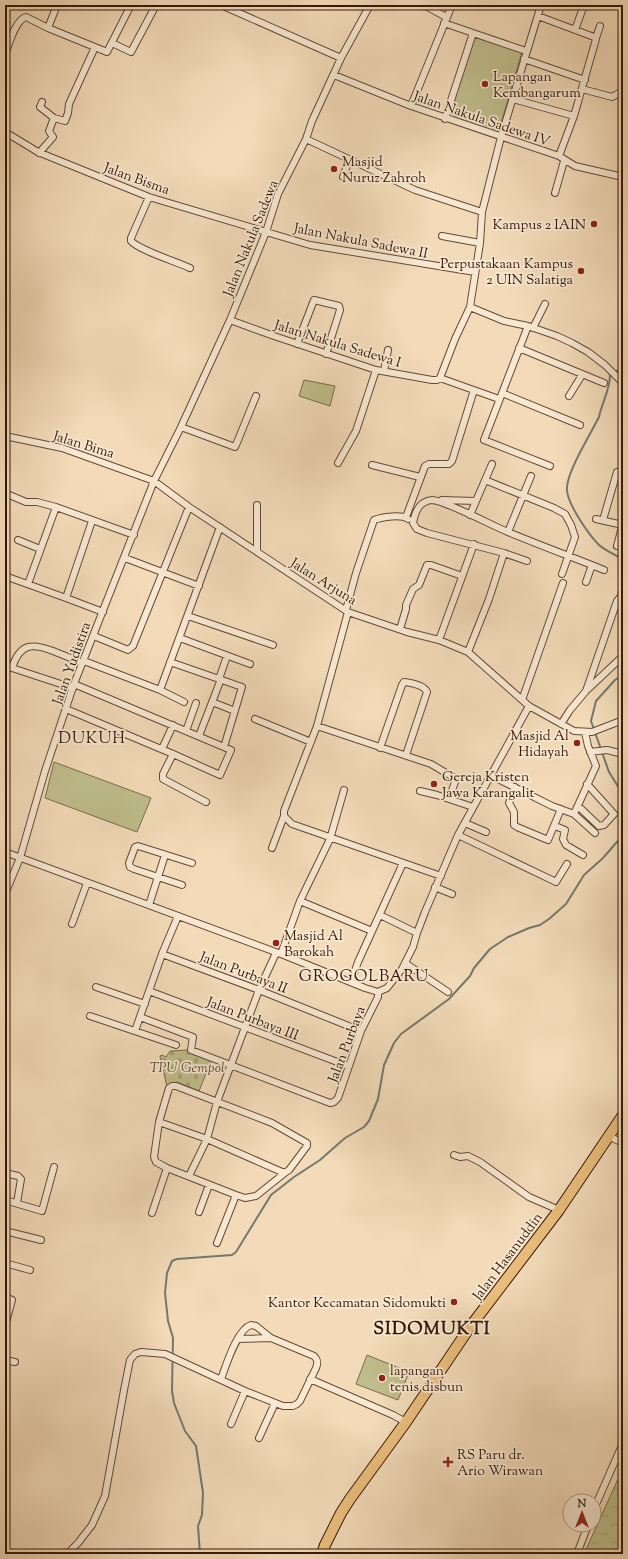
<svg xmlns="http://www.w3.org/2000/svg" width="628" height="1559" font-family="'Sorts Mill Goudy',serif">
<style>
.green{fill:#bfbe8c;stroke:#7a6b4a}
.forest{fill:url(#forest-crowns);stroke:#7a6b4a}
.cemetery{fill:url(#cemetery-stones);stroke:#7a6b4a}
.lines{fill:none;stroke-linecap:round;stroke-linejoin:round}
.stream{stroke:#73796f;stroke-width:2}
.street-casing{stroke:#654934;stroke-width:8}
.primary-casing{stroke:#361808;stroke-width:12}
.street{stroke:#f7e8d2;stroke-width:6}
.primary{stroke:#eabe7c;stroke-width:10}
.poi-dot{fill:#8f2418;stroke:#f7e8d2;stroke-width:1.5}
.labels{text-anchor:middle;stroke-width:3.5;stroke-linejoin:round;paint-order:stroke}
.poi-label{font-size:14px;fill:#361808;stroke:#f7e8d2;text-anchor:start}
.street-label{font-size:14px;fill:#361808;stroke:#f7e8d2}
.park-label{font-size:14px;font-style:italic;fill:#5f4a30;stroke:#f7e8d2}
.quarter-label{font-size:16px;letter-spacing:1px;fill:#361808;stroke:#f7e8d2}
.district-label{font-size:18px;font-weight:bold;letter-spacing:1px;fill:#361808;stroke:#f7e8d2}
</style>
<defs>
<pattern id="forest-crowns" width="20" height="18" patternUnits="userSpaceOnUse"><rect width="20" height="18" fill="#bfbe8c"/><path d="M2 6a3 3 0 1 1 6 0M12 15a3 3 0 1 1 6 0" fill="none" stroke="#a5a377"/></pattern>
<pattern id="cemetery-stones" width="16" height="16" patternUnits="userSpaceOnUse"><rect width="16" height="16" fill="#bfbe8c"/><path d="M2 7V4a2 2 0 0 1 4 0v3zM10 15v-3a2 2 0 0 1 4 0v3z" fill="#a5a377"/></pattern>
</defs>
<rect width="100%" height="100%" fill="#f3dbb9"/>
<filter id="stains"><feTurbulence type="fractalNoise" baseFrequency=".005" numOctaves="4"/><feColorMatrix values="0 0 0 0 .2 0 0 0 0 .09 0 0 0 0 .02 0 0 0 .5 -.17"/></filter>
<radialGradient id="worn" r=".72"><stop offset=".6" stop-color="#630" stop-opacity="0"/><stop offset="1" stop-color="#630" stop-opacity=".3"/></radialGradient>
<path class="green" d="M475 35 522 52 498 134 444 116Z
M304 380 335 386 330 406 299 396Z
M54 762 151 798 137 832 45 798Z
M367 1355 409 1372 398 1400 356 1384Z"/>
<path class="forest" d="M623 1468V1554H584Z"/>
<path class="cemetery" d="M187 1050 212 1059 199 1091 177 1082 167 1087 160 1056 162 1055 166 1057 170 1051Z"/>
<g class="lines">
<path class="stream" d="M623 367 610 375C610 390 602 402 599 417 591 433 568 470 567 487 565 501 589 535 599 545 606 551 616 555 623 560
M623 675 615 680 596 701 591 721 609 772 619 788 623 800
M200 1554 198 1526 202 1515 203 1493 196 1446 185 1431 174 1403 172 1391 173 1338 168 1321 165 1293 167 1273 172 1261 177 1259 232 1255 236 1252 271 1195 294 1177 320 1160 345 1138 364 1127 369 1121 378 1099 384 1065 394 1043 401 1034 449 999 470 976 474 968 490 949 508 937 529 928 540 925 549 919 566 904 584 875 603 858 623 835"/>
<g class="street-casing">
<path id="street" d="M57 5 48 28 107 52 131 5
M221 5 341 58
M424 5 446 17
M538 16 594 37 596 39 574 116 559 156
M444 23 473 33 445 119
M575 30 584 5
M473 33 526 51
M596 38 600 26
M112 43 131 52 156 5
M5 54C9 45 15 20 26 17L48 28
M524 59 585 80
M334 75 411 106 559 156 575 166 623 177
M582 89 612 97 623 91
M513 99 574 116
M42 102 40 107 54 118
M411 106 452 5
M5 132 38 152 149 197 310 245 475 272
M306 139 415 190 482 212
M39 153 53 137 49 131 54 118 65 121 68 113 69 104 95 47
M343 177 349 160
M555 193 564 161
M149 197 131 238V241C139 250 177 262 190 268
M442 236 480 243
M470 307 504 321 528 326 557 336 572 343 588 352 605 365 623 383
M230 320 274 336 376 370 432 380H437L440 378
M528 326 484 440 550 466
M533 328 545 304
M297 344 314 300 339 306 340 310 326 354
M519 348 604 383
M384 371 388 350
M440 378 455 339 470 307 480 243 482 212 501 137 541 5
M440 378 499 399
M502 393 580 425
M569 396 582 375
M181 427 235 447 236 445 256 396
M5 436 62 448 154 481 189 507 348 612 407 632 439 640 468 652 529 706 574 731 592 732 623 720
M338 463 356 431 376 370
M372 465 420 477
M485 480 554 508 565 514 571 525 575 537 562 574
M7 494 26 502H37L56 507 134 535
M442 500 476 501
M470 515 492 464
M406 517 425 466 429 464H449L452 461 474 390
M596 519 623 525
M603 520 617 472H623
M92 521 66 598 103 612
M508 532 531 476
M18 540 40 549
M617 546 623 523
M257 551V505
M504 553 527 561
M125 558 199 586
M5 576 66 598
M586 582 592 565
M28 584 56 507
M346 610 356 573 374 520C382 517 402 514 408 519
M348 612 317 726 284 811V816L292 824 441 876
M188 616 273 645
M400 629 406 609V605L413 589 419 585 427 565H431L462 576
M94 636 128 650 133 646 189 507
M180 638 250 664
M439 640 474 544
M468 652 489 599 504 553 427 533 417 529 413 523C415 512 419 501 432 500 444 500 493 526 508 532 539 545 572 557 604 570
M84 661 160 690 220 527
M170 662 242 687 224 747
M219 679 227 656
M74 684 231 750 220 775 173 754
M73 688 12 668C20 643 32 643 53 651 63 655 73 659 83 663
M588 689 623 656
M160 690 184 702
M522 700 563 583
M212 702 235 711
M66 709 173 754 163 774V779L206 802
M255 719 311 742
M561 724 570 710 586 691 617 601 621 596 623 584
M317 726 431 764 456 779 449 799
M186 731 196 703
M199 736 221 679
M380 748 402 685 404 682C412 683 424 685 427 692L406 755
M162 749 173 725
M590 752 607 750 623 754
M492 776 552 806 574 814 596 766 588 746 585 732
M515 787 509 803 514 812V825L517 827 548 840 561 809
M420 791 437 795 473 807
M578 806 599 826 604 825 614 814 587 784
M574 814 595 833
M465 823 486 832
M555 826 565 830 563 839 566 845 583 855
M458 835 554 881 556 882 567 864
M272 848 284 816
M5 852 281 954 365 988 378 992 387 988 402 969 413 947 417 933 425 912 458 835 529 706
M182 885 134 869 130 867 129 863 135 847 138 846 192 863
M435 887 452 894
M5 894 20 858 45 771 74 684 154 481 181 427 230 320 266 232 278 194 306 139 312 121 341 58 370 5
M300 901 372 931
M149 905 165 855
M380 915 417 933
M72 924 87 883
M162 954 259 990 361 1031
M281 954 300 901 330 839 344 790
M405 963 448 992
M351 982 358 962 403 863
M96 987 145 1004
M149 991 348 1066
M90 1016 176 1045
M140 1017 193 1037 191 1050 330 1103 334 1102 338 1098 361 1031 378 997V992
M135 1031 162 954 178 916
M159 1122 207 1139 282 1172H286L289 1170 307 1146V1143L272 1123 176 1086H172L169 1088 159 1122 154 1157 156 1162 167 1168 236 1195 217 1243
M608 1136 623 1143
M454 1155 460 1157 468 1156 480 1162 529 1197 559 1210
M5 1173 18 1176 21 1179 17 1203
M189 1176 207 1139 217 1102 259 990 276 953
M236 1195 245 1198 256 1196 286 1172
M5 1200 42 1211 54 1167
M199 1212 209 1185
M152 1213 167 1168
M5 1231 41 1240
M5 1263 30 1270
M5 1272 7 1264
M5 1297 12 1300 5 1326
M5 1360 15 1362
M221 1379C226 1366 237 1329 251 1325L256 1326 271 1338
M310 1379 393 1415 406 1422
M231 1424 245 1391
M259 1438 275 1403
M594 1509 623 1443
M67 1554 78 1543 92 1525 105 1496 124 1390 130 1360 135 1354 141 1352 165 1354 245 1391 283 1406H293L297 1404 300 1401 316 1368C318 1363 318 1360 314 1356L271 1338 238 1339
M577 1554 588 1525"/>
</g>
<g class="primary-casing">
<path id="primary" d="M322 1554 325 1545 341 1513 350 1499 406 1422 470 1327 559 1210 623 1115"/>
</g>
<use href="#street" class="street"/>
<use href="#primary" class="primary"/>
</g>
<g class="poi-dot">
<circle cx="485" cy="84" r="4"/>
<circle cx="334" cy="169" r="4"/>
<circle cx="594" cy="224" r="4"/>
<circle cx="581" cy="271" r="4"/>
<circle cx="577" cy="743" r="4"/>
<circle cx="434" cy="784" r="4"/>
<circle cx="276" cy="943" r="4"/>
<circle cx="454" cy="1302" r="4"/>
<circle cx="382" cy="1378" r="4"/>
<path d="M446 1456h4v4h4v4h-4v4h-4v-4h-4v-4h4z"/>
</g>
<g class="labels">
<g class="poi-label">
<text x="493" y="81">Lapangan<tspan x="493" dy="16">Kembangarum</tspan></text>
<text x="342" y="166">Masjid<tspan x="342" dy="16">Nuruz Zahroh</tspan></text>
<text x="586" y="229" text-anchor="end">Kampus 2 IAIN</text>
<text x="573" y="268" text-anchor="end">Perpustakaan Kampus<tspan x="573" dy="16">2 UIN Salatiga</tspan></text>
<text x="569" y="740" text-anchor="end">Masjid Al<tspan x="569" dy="16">Hidayah</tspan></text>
<text x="442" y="781">Gereja Kristen<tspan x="442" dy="16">Jawa Karangalit</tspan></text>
<text x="284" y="940">Masjid Al<tspan x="284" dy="16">Barokah</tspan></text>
<text x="446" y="1307" text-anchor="end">Kantor Kecamatan Sidomukti</text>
<text x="390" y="1375">lapangan<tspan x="390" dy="16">tenis disbun</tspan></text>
<text x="457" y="1459">RS Paru dr.<tspan x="457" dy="16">Ario Wirawan</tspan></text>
</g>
<g class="street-label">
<text transform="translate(482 118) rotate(19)" y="5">Jalan Nakula Sadewa IV</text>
<text transform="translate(137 178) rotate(20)" y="5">Jalan Bisma</text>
<text transform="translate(250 238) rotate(-68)" y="5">Jalan Nakula Sadewa</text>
<text transform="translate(361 240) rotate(11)" y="5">Jalan Nakula Sadewa II</text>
<text transform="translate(338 343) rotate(17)" y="5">Jalan Nakula Sadewa I</text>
<text transform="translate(84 444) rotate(17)" y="5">Jalan Bima</text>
<text transform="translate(324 581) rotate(32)" y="5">Jalan Arjuna</text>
<text transform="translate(71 663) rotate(-70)" y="5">Jalan Yudistira</text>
<text transform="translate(244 972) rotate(21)" y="5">Jalan Purbaya II</text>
<text transform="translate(253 1018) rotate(21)" y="5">Jalan Purbaya III</text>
<text transform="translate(346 1044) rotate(-69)" y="5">Jalan Purbaya</text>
<text transform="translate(507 1256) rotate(-53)" y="5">Jalan Hasanuddin</text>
</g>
<g class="park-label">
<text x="187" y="1072">TPU Gempol</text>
</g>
<g class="quarter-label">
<text x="92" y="743">DUKUH</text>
<text x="364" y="981">GROGOLBARU</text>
</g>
<g class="district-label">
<text x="432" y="1334">SIDOMUKTI</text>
</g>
</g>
<rect width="628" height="1559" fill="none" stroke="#f3dbb9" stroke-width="20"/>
<rect x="6" y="6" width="616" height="1547" fill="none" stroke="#361808" stroke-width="2"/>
<rect x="10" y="10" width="608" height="1539" fill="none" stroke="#361808"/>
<g transform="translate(582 1513)"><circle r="19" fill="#f7e8d2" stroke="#aa9581"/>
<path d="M0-3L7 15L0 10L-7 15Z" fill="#8f2418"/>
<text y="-6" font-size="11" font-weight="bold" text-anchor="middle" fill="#361808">N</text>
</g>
<rect width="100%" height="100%" filter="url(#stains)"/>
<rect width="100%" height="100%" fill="url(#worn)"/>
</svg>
